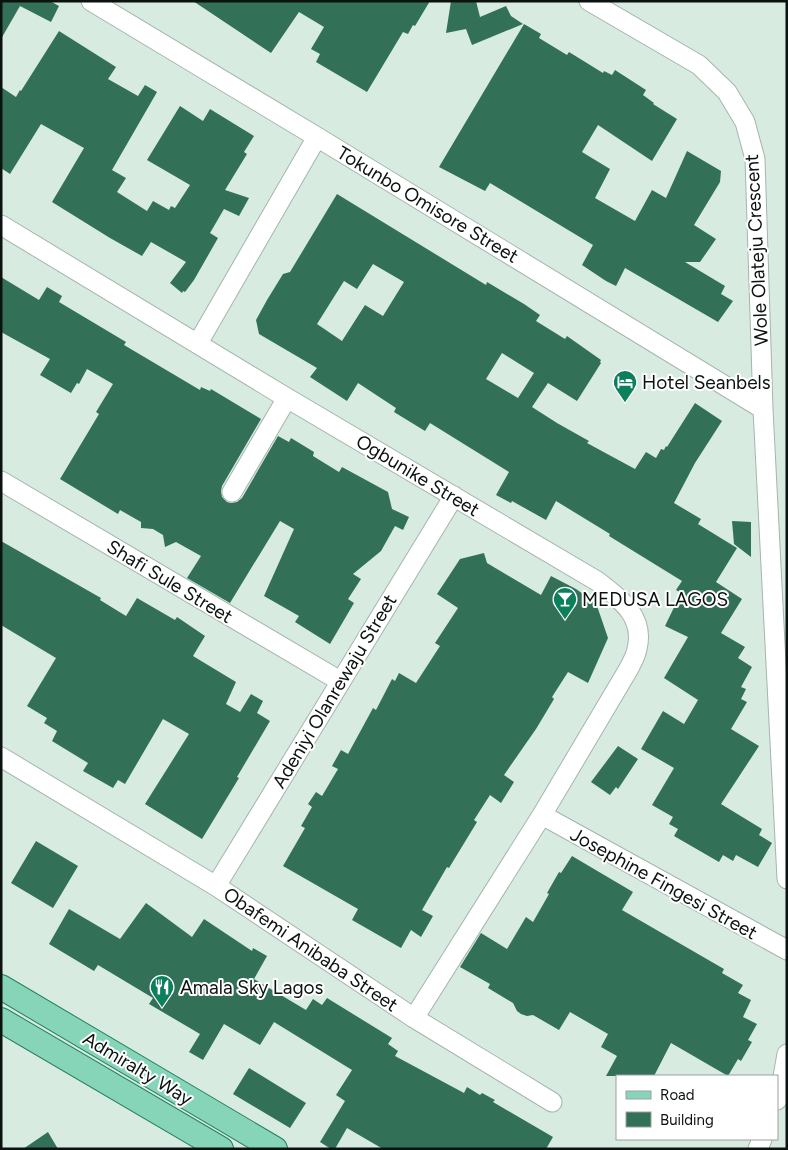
<svg xmlns="http://www.w3.org/2000/svg" width="788" height="1150" font-family="Figtree,sans-serif">
<style>
.building{fill:#327158;fill-rule:evenodd}
.lines{fill:none;stroke-linecap:round;stroke-linejoin:round}
.minor-casing{stroke:#a3b6ad;stroke-width:21}
.major-casing{stroke:#267f60;stroke-width:26}
.minor{stroke:#fff;stroke-width:19}
.major{stroke:#86d5b9;stroke-width:24}
.labels{text-anchor:middle;stroke-width:4;stroke-linejoin:round;paint-order:stroke}
.street-label{font-size:19px;fill:#0b120f;stroke:#fff}
.poi-label{font-size:19px;fill:#0b120f;stroke:#fff;text-anchor:start}
</style>
<rect width="100%" height="100%" fill="#d7ebe1"/>
<path class="building" d="M1 1H50L59 6 51 22 20 6 1 39Z
M193 1H430L415 26 413 25 408 34 403 32 367 92 316 62 320 54 311 49 324 27 299 12 271 53Z
M451 1H476L480 17 506 6 511 16 523 24 472 45 466 29 446 33Z
M524 24 541 34 539 38 567 55 569 52 603 73 604 71 612 75 615 70 646 90 643 95 654 103 653 104 677 119 652 161 598 125 582 152 610 169 595 198 635 221 652 190 666 198 687 151 721 171 720 182 694 225 716 239 700 262H685L725 286 721 294 733 301 718 322 625 268 616 286 606 281 582 265 593 245 490 183 485 191 439 167Z
M59 31 116 67 108 79 138 96 145 85 157 92 112 170 126 178 117 192 147 211 153 201 169 210 171 206 175 208 190 185 147 160 180 106 203 121 210 109 254 136 244 152 247 154 225 190 249 198 239 216 224 209 210 233 218 238 194 280 185 292 183 291 182 293 170 283 186 262 151 242 142 256 110 238 52 202 84 148 41 124 10 174 1 168V87L16 97 20 90 21 91Z
M337 194 486 285 487 282 524 304 540 315 536 321 565 339 567 336 601 360 600 362 601 363 577 401 548 383 532 407 557 423 589 441 587 443 635 469 646 452 656 458 661 449 664 450 666 446 667 447 695 403 722 421 695 463 674 503 701 519 698 524 737 548 716 582 742 599 721 633 745 647 738 658 752 667 741 687 746 689 741 699 747 702 731 729 759 746 721 804 762 829 759 835 772 843 758 867 736 855 733 861 723 855 719 862 674 836 678 829 669 824 673 817 652 805 674 768 641 749 663 711 684 724 698 700 664 678 688 637 665 626 681 593 676 590 682 581 609 536 610 534 556 501 546 520 512 501 511 503 496 495 509 472 430 423 425 431 394 412 396 408 358 383 347 401 310 377 317 368 259 334 256 320 267 300 283 274 290 272ZM373 264 404 282 383 316 365 305 342 341 317 324 344 281 357 289ZM502 353 534 373 518 398 486 379Z
M1 277 39 300 47 287 62 296 59 302 126 342 124 345 200 390 201 387 210 391 211 389 261 419 222 486 221 491 222 497 227 502 231 503 237 502 242 498 278 436 289 442 291 438 314 452 313 456 339 472 342 467 388 492 392 509 409 517 403 530 395 526 381 551 353 574 361 579 348 599 354 603 330 644 295 622 299 616 264 596 294 529 280 521 230 603 187 578 201 556 176 542 165 547 163 535 153 529 141 528V522L120 510 118 514 60 479 99 414 96 412 113 384 87 369 79 384 77 383 71 393 40 375 50 359 1 332Z
M732 521 751 522V557L734 544Z
M1 541 101 598 100 600 126 616 137 598 175 620 177 617 205 636 193 656 236 682 226 704 240 712 251 694 263 701 257 713 270 721 237 777 239 778 202 839 145 804 189 734 163 719 125 784 118 780 113 788 83 771 88 763 52 741 57 731 44 723 47 718 27 706 56 658 1 625Z
M484 553 487 563 541 595 551 576 576 589 596 603 608 638 588 683 568 672 552 697 554 699 536 729 504 775 514 782 501 803 490 795 474 820 477 822 449 868 447 867 422 910 433 916 421 937 411 930 401 948 352 920 358 909 283 866 305 828 301 826 312 807 308 804 316 792 322 796 338 769 332 766 341 750 348 754 373 708 376 710 392 679 395 681 399 673 416 683 440 646 435 643 458 608 437 594 460 559Z
M618 746 638 759 618 789 616 787 610 795 591 782Z
M36 841 78 866 53 908 11 883Z
M572 856 633 892 622 910 724 969 722 973 743 985 738 993 751 1000 743 1017 757 1024 748 1040 752 1042 741 1061 738 1059 728 1076 671 1043 654 1076H606L617 1056 601 1047 608 1034 570 1012 559 1030 533 1015 527 1016 521 1014 517 1011 513 1003 488 988 490 984 460 967 481 933 507 949 526 917 533 922 549 894 547 893 559 872 561 873Z
M146 903 192 937 204 919 252 951 253 948 267 956 254 979 306 1010 313 999 322 1005 327 998 392 1038 388 1044 398 1051 395 1056 464 1093 467 1087 480 1095 482 1093 495 1100 493 1102 553 1137 546 1149H383L347 1128 335 1149H331L320 1142 345 1101 336 1095 352 1070 274 1022 260 1045 224 1024 203 1060 189 1052 200 1034 149 1004 153 998 98 965 94 971 49 944 69 909 120 939Z
M249 1068 306 1103 290 1128 233 1094Z
M48 1132 58 1149H23Z"/>
<g class="lines">
<g class="minor-casing">
<path id="minor" d="M91 1 317 137 763 409
M589 1 699 65 727 92 745 122 755 159 763 409 787 879
M1 225 287 398 597 581C620 599 645 616 637 649 636 656 631 664 628 670L542 815 414 1018 216 886 1 757
M198 343 317 137
M1 481 340 681
M232 492 287 398
M542 815 787 950
M216 886 454 496
M414 1018 552 1102
M777 1100 781 1088 787 1054
M758 1149 762 1139"/>
</g>
<g class="major-casing">
<path id="major" d="M1 987 275 1149
M1 1020 221 1149"/>
</g>
<use href="#minor" class="minor"/>
<use href="#major" class="major"/>
</g>
<defs>
<g id="hotel-pin" transform="scale(1.25)"><path d="M0 17L-7.5 6A9.5 9.5 0 1 1 7.5 6Z" fill="#0c7f5c" stroke="#fff"/><path d="M-6-4.5h1.5V1H6V5H4.5V3h-9V5H-6ZM-4 0a1.8 1.8 0 1 1 3.6 0ZM.5 0V-2.5h3Q6-2.5 6 0Z" fill="#fff"/></g>
<g id="bar-pin" transform="scale(1.25)"><path d="M0 17L-7.5 6A9.5 9.5 0 1 1 7.5 6Z" fill="#0c7f5c" stroke="#fff"/><path d="M-6-5H6L.8 .8V4.5H3.5V6h-7V4.5H-.8V.8Z" fill="#fff"/></g>
<g id="restaurant-pin" transform="scale(1.25)"><path d="M0 17L-7.5 6A9.5 9.5 0 1 1 7.5 6Z" fill="#0c7f5c" stroke="#fff"/><path d="M-5-6h1v4h1v-4h1v4h1v-4h1v5L-1.5 .5V6h-2V.5L-5-1ZM5-6V6H3V1.5H1.5Q1.5-4 5-6Z" fill="#fff"/></g>
</defs>
<g fill-rule="evenodd">
<use href="#hotel-pin" x="625" y="382"/>
<use href="#bar-pin" x="565" y="599"/>
<use href="#restaurant-pin" x="162" y="987"/>
</g>
<g class="labels">
<g class="street-label">
<text transform="translate(428 204) rotate(31)" y="7">Tokunbo Omisore Street</text>
<text transform="translate(756 250) rotate(-93)" y="7">Wole Olateju Crescent</text>
<text transform="translate(418 475) rotate(31)" y="7">Ogbunike Street</text>
<text transform="translate(170 581) rotate(31)" y="7">Shafi Sule Street</text>
<text transform="translate(334 691) rotate(-59)" y="7">Adeniyi Olanrewaju Street</text>
<text transform="translate(664 883) rotate(29)" y="7">Josephine Fingesi Street</text>
<text transform="translate(311 949) rotate(34)" y="7">Obafemi Anibaba Street</text>
<text transform="translate(138 1068) rotate(31)" y="7">Admiralty Way</text>
</g>
<g class="poi-label">
<text x="642" y="389">Hotel Seanbels</text>
<text x="582" y="606">MEDUSA LAGOS</text>
<text x="180" y="994">Amala Sky Lagos</text>
</g>
</g>
<rect width="788" height="1150" fill="none" stroke="#0b120f" stroke-width="5"/>
<rect x="616" y="1075" width="162" height="65" fill="#ffffff" stroke="#9da09f"/>
<rect x="626" y="1091" width="25" height="8" fill="#86d5b9" stroke="#9da09f"/>
<text x="660" y="1100" font-size="15" fill="#0b120f">Road</text>
<rect x="626" y="1112" width="25" height="15" fill="#327158" stroke="#9da09f"/>
<text x="660" y="1125" font-size="15" fill="#0b120f">Building</text>
</svg>
